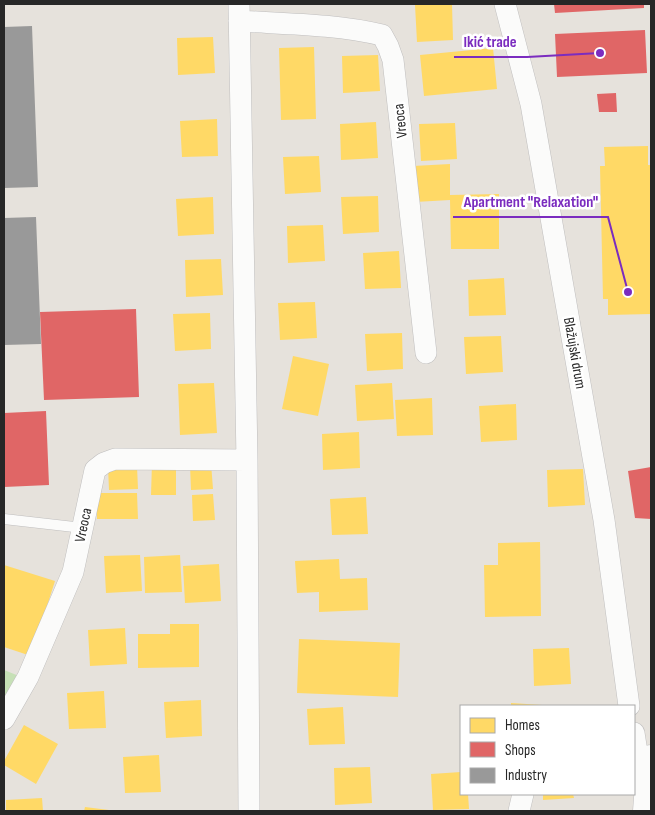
<svg xmlns="http://www.w3.org/2000/svg" width="655" height="815" font-family="'Sofia Sans Condensed',sans-serif">
<style>
.green{fill:#c6e0b6}
.homes{fill:#ffd966}
.shops{fill:#e06666}
.industry{fill:#999}
.lines{fill:none;stroke-linecap:round;stroke-linejoin:round}
.lane-casing{stroke:#bfbebe;stroke-width:11}
.street-casing{stroke:#bfbebe;stroke-width:22}
.secondary-casing{stroke:#bfbebe;stroke-width:29}
.lane{stroke:#fbfbfa;stroke-width:10}
.street{stroke:#fbfbfa;stroke-width:21}
.secondary{stroke:#fbfbfa;stroke-width:28}
.labels{text-anchor:middle;stroke-width:5;stroke-linejoin:round;paint-order:stroke}
.street-label{font-size:15px;fill:#272727;stroke:#fff}
.leader{fill:none;stroke:#7b2cbf;stroke-width:2}
.callout-dot{fill:#7b2cbf;stroke:#fff;stroke-width:2}
.callout-label{font-size:16px;text-anchor:middle;font-weight:bold;fill:#7b2cbf;stroke:#fff;stroke-width:5;stroke-linejoin:round;paint-order:stroke}
</style>
<rect width="100%" height="100%" fill="#e6e2dc"/>
<path class="green" d="M4 670 24 678 4 721Z"/>
<path class="homes" d="M452 4 453 40 417 42 415 5Z
M213 37 215 73 178 75 177 38Z
M314 47 316 119 281 120 279 48Z
M493 48 497 89 424 96 420 55Z
M378 55 380 91 343 93 342 56Z
M217 119 218 156 182 157 180 121Z
M376 122 378 158 341 160 340 124Z
M455 123 457 159 421 161 419 124Z
M648 146V165H651V314L608 315V299H603L600 166H605L604 147Z
M319 156 321 192 285 194 283 157Z
M450 164V195L499 194V249H451L450 200 415 202 413 166Z
M378 196 379 232 343 234 341 197Z
M213 197 214 234 178 236 176 199Z
M323 225 325 261 288 263 287 226Z
M399 251 401 288 365 289 363 253Z
M221 259 223 295 186 297 185 260Z
M504 278 506 315 469 316 468 280Z
M315 302 317 338 280 340 278 303Z
M210 313 211 349 175 351 173 314Z
M402 333 403 369 367 371 365 334Z
M501 336 503 372 466 374 464 337Z
M293 356 329 364 318 416 282 409Z
M214 383 217 433 180 435 178 384Z
M392 383 394 419 357 421 355 385Z
M432 398 433 435 397 436 395 400Z
M516 404 517 440 481 442 479 406Z
M359 432 360 468 323 470 322 434Z
M152 463H176V495H151Z
M211 463 213 489 191 490 190 465Z
M137 466 138 489 109 490 108 467Z
M583 469 585 505 548 507 547 470Z
M97 493H137L138 519H97Z
M213 494 215 520 193 521 192 495Z
M366 497 368 534 332 535 330 499Z
M540 542 541 616 485 617 484 565H498V543Z
M140 555 142 591 106 593 104 556Z
M180 555 182 592 145 593 144 557Z
M339 559 340 579 367 578 368 610 319 612V592L297 593 295 561Z
M219 564 221 601 185 603 183 566Z
M4 565 55 581 31 656 4 647Z
M170 624H199V667L138 668V634H170Z
M125 628 127 664 90 666 88 630Z
M299 639 400 643 398 697 297 693Z
M569 648 571 684 534 686 533 649Z
M104 691 106 728 69 729 67 693Z
M201 700 202 736 166 738 164 702Z
M511 703 542 705 541 706H511Z
M343 707 345 744 309 745 307 709Z
M24 725 58 744 36 784 4 765V761Z
M159 755 161 792 125 793 123 757Z
M370 767 372 803 335 805 334 768Z
M461 772V794H468L469 809 433 810 431 774Z
M543 794H573L574 798 543 800Z
M42 798 43 811H6V800Z
M85 807 109 810 108 811H84Z"/>
<path class="shops" d="M554 4H644V8L555 13Z
M645 30 647 73 557 77 555 34Z
M616 93 617 112H599L597 94Z
M136 309 139 397 44 400 40 312Z
M46 411 49 485 4 487V413Z
M651 467V519L635 518 628 471Z"/>
<path class="industry" d="M32 26 38 187 4 188V27Z
M36 217 41 344 4 345V218Z"/>
<g class="lines">
<g class="lane-casing">
<path id="lane" d="M4 519 83 528"/>
</g>
<g class="street-casing">
<path id="street" d="M239 4 247 460 249 811
M505 4 531 104 604 520 629 706
M239 21C287 24 335 24 382 35L388 46 393 60 426 353
M4 719 28 677 73 572 95 470 104 463 115 459 247 460
M634 733 642 784
M519 811 523 794"/>
</g>
<g class="secondary-casing">
<path id="secondary" d="M647 811 651 759"/>
</g>
<use href="#lane" class="lane"/>
<use href="#street" class="street"/>
<use href="#secondary" class="secondary"/>
</g>
<g class="labels">
<g class="street-label">
<text transform="translate(400 121) rotate(-96)" y="5">Vreoca</text>
<text transform="translate(575 353) rotate(80)" y="5">Blažujski drum</text>
<text transform="translate(83 525) rotate(-78)" y="5">Vreoca</text>
</g>
</g>
<path class="leader" d="M600 53L527 57H454M628 292L608 217H453"/>
<g class="callout-dot">
<circle cx="600" cy="53" r="5"/>
<circle cx="628" cy="292" r="5"/>
</g>
<g class="callout-label">
<text x="490" y="47">Ikić trade</text>
<text x="531" y="207">Apartment "Relaxation"</text>
</g>
<rect width="655" height="815" fill="none" stroke="#272727" stroke-width="10"/>
<rect x="460" y="705" width="175" height="90" fill="#ffffff" stroke="#a9a9a9"/>
<rect x="470" y="718" width="25" height="15" fill="#ffd966" stroke="#a9a9a9"/>
<text x="505" y="730" font-size="15" fill="#272727">Homes</text>
<rect x="470" y="742" width="25" height="15" fill="#e06666" stroke="#a9a9a9"/>
<text x="505" y="755" font-size="15" fill="#272727">Shops</text>
<rect x="470" y="768" width="25" height="15" fill="#999999" stroke="#a9a9a9"/>
<text x="505" y="780" font-size="15" fill="#272727">Industry</text>
</svg>
